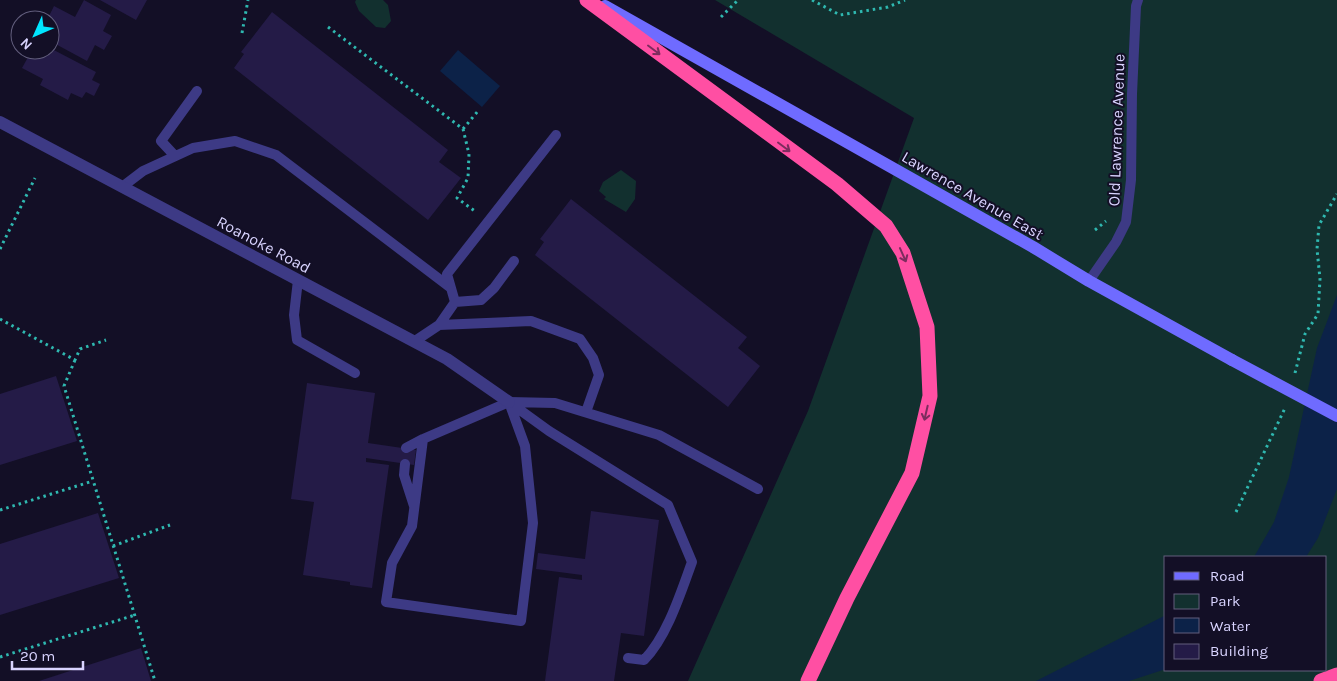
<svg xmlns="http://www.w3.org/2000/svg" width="1337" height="681" font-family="Karla,sans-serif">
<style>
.green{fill:#12302f;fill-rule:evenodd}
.water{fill:#0c2248}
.building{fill:#241b47}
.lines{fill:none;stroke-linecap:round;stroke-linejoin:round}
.path{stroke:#2fb8b0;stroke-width:3;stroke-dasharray:2.5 4;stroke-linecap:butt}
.lane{stroke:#3d3a85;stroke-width:10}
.street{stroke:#3d3a85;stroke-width:12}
.secondary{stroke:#6f6bff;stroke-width:12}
.highway{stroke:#ff4fa3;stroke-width:15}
.secondary-bridge{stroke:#6f6bff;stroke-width:12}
.oneway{stroke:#7d2c5e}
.labels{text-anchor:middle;stroke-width:4;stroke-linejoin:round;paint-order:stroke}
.street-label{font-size:16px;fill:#d9d4ff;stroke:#130f26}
</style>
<rect width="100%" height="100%" fill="#130f26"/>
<path class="green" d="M356 0H383L388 5 391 21 385 28 376 27 359 11 355 2Z
M715 0H1337V681H688L808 411 914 118ZM1166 557H1326V670H1166Z
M621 170 636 181 635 199 626 212 604 199 606 197 599 191 603 182Z"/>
<path class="water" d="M458 50 500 86 482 107 440 71Z
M1337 295V489L1318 538 1306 557H1254L1274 522 1289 477 1317 348Z
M1166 615V669L1129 681H1036Z"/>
<path class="building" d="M84 0 111 15 103 31 112 36 104 50 95 45 87 61 50 41V20H47L54 6 75 17Z
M100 0H147L136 20Z
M272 12 448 150 439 162 461 178 428 220 234 68 244 54 241 52Z
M50 48 96 72 92 80 100 84 94 96 86 92 82 98 71 93 68 100 40 85 43 79 22 68 32 50H50Z
M571 199 747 337 738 348 760 366 728 407 535 255 544 242 540 239Z
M56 376 77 441 0 465V394Z
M307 383 375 393 368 443 416 450 414 465 366 458V462L389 465 372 588 350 585V582L303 575 314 502 291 499Z
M591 511 659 520 644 636 621 633 614 681H545L559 577 582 580V575L536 569 538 553 585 559Z
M98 513 119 578 0 615V544Z
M141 648 151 681H39Z"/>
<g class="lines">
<path class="path" d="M812 0 840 15 888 7 905 0
M721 17 738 0
M328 27 463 129 469 154 468 178 457 198 476 212
M242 33 248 0
M463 129 478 111
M1095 230 1106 221
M0 249 35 178
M0 319 75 360 80 349 106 340
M75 360 64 386 155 681
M1295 373 1305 334 1318 314 1320 279 1317 249 1319 225 1337 194
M0 510 93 481
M1236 512 1285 408
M113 546 170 525
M0 657 135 615"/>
<path class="lane" d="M175 156 161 141 197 91
M122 187 143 171 193 148 235 141 276 155 451 288
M298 280 294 315 297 340 355 373
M1089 281 1116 242 1126 222 1131 180 1132 94 1136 6 1138 0
M455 302 481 300 494 288 514 261
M439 325 455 302 447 274 556 135
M415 341 439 325 531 321 580 339 593 358 599 375 586 412
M509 402 525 446 533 523 521 621 386 602 392 563 412 526 423 439 509 402 555 403 659 435 758 489
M509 402 549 431 668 505 692 562C681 592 667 637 644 660L628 658
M406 448 423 439
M405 464 404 475 414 506"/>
<path class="street" d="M0 122 447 359 509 402"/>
<path class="secondary" d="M605 6 1033 247 1089 281 1232 360"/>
<path class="highway" d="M587 0 837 184 886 226 903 253 927 327 930 396 912 473 847 598 808 681
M1321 681 1337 675"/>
<path class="secondary-bridge" d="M1232 360 1337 416"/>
</g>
<defs><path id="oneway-shaft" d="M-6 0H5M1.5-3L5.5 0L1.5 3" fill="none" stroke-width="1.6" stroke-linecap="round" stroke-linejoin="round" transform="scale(1.25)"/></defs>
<g class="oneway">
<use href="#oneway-shaft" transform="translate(654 50) rotate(37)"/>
<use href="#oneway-shaft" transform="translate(784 147) rotate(37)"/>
<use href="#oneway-shaft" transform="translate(903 255) rotate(66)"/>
<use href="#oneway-shaft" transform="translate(926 413) rotate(103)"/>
</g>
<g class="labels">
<g class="street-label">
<text transform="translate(1116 130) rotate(-88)" y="6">Old Lawrence Avenue</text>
<text transform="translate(973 195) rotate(30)" y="6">Lawrence Avenue East</text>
<text transform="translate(264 244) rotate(28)" y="6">Roanoke Road</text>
</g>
</g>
<rect x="1164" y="556" width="162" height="115" fill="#130f26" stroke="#625e7d"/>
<rect x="1174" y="572" width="25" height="8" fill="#6f6bff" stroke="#625e7d"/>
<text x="1210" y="581" font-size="15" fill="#d9d4ff">Road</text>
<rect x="1174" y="594" width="25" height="15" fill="#12302f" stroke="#625e7d"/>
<text x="1210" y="606" font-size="15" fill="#d9d4ff">Park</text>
<rect x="1174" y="618" width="25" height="15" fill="#0c2248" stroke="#625e7d"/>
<text x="1210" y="631" font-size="15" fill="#d9d4ff">Water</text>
<rect x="1174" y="644" width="25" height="15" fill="#241b47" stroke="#625e7d"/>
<text x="1210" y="656" font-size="15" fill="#d9d4ff">Building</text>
<g transform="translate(35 35) rotate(225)"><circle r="24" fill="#130f26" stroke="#625e7d"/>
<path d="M0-4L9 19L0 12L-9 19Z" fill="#00e5ff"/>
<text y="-8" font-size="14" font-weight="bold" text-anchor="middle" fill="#d9d4ff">N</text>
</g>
<path d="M12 661v8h71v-8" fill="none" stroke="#d9d4ff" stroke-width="2.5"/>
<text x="20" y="661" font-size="15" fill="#d9d4ff" stroke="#130f26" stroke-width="4" paint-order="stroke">20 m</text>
</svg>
